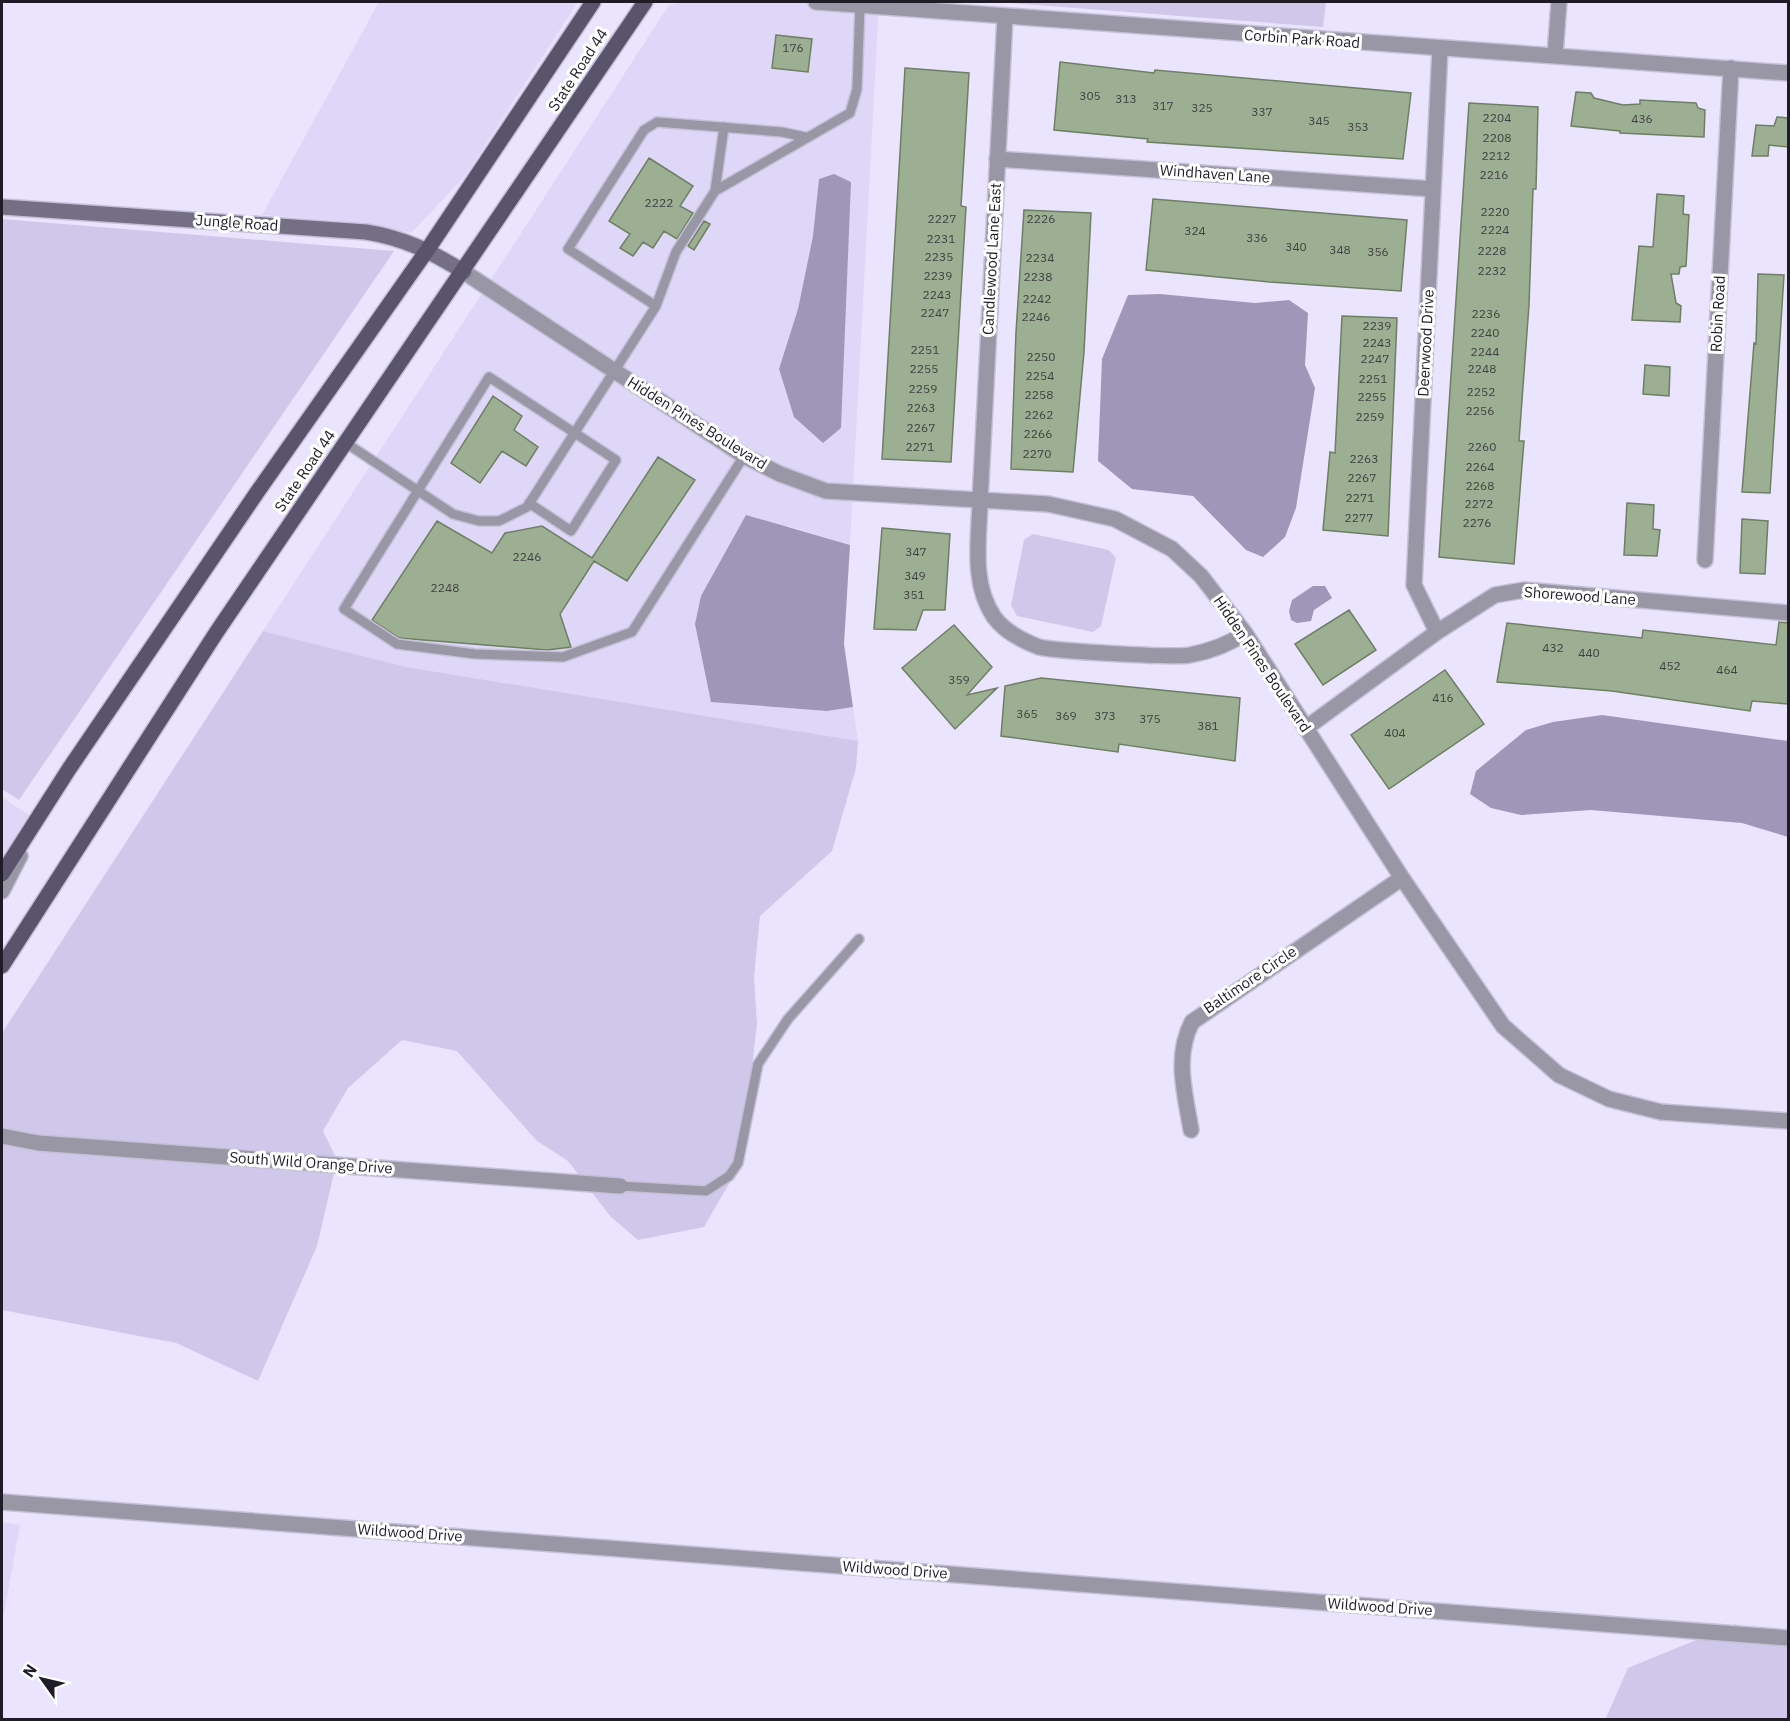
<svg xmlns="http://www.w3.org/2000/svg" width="1790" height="1721" font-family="'IBM Plex Sans',sans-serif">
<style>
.built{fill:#ded7f7;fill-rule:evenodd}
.green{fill:#d0c8ea}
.water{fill:#9f97b8}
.building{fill:#9daf92;stroke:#6e7f63;stroke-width:1.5}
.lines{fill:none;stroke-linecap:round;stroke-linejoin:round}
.lane-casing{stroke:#c5c0d8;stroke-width:12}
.street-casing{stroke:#c5c0d8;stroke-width:18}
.secondary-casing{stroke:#c5c0d8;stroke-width:18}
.primary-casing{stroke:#c5c0d8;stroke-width:18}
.lane{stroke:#9996a5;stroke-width:9}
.street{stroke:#9996a5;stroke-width:15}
.secondary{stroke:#746f84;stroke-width:15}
.primary{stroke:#59536c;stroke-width:15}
.labels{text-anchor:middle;stroke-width:6;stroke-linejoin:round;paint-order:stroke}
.number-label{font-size:12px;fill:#3e4142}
.street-label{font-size:15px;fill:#1f1c28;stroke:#fff}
</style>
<rect width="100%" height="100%" fill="#eae4ff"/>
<path class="built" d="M379 2H578L465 176 411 233 367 223 262 215Z
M686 2H879L850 545 788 526 711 702 827 711 853 707 858 741 407 667 263 631 669 5ZM819 179 794 417 779 369 798 309 813 236Z
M2 797 39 822 2 880Z
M2 1522 20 1525 2 1625Z"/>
<path class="green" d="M997 2H1326L1323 27Z
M2 219 394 251 19 800 2 789Z
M1033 534 1109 550 1116 558 1101 626 1093 632 1017 616 1011 605 1024 540Z
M263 631 407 667 858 741 856 768 832 851 760 916 754 977 757 1024 744 1135 730 1182 704 1227 638 1240 610 1216 568 1161 537 1141 457 1051 402 1040 348 1088 323 1131 337 1160 317 1246 258 1381 176 1343 2 1310V1033Z
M1735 1624 1788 1641V1719L1605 1720 1628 1668Z"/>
<path class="water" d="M834 174 851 182 841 428 823 443 794 417 779 369 798 309 813 236 819 179Z
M1160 294 1255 303 1289 300 1308 313 1305 365 1315 388 1296 508 1285 537 1263 557 1246 550 1193 496 1132 489 1098 461 1102 359 1128 295Z
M746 515 850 545 844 644 853 707 827 711 711 702 695 624 701 596Z
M1313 586H1325L1332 598 1314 610 1311 621 1297 623 1291 620 1289 611 1292 600Z
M1602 715 1788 741V837L1742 823 1591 810 1521 815 1491 808 1470 794 1476 771 1526 730 1553 722Z"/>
<path class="building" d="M776 35 812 39 808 72 772 68Z
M1060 62 1154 73 1155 70 1411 93 1403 159 1147 142 1148 139 1054 130Z
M905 68 969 73 961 206 966 207 951 462 882 459Z
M1576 92 1591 93 1594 98 1623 105 1640 104V100L1696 103 1698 108 1705 110 1704 137 1620 133V131L1571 126Z
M1469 103 1538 107 1536 189H1533L1529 305 1519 441H1524L1514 564 1439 557Z
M1777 117 1788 118V147L1769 145 1768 156H1752L1756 125 1774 126Z
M649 158 693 186 680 206 693 213 677 239 664 231 653 248 643 242 633 256 620 248 630 234 609 221Z
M1657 194 1684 196 1683 214 1689 215 1686 266 1680 267 1679 274H1671L1676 303 1681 306 1680 322 1632 320 1639 246 1653 247Z
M1153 199 1407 220 1401 291 1270 282 1146 270Z
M1024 210 1091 213 1084 352 1073 472 1011 469 1016 332Z
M704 221 710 224 694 250 688 246Z
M1758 274 1784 275 1770 493 1742 492 1754 343 1756 344Z
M1342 316 1397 318 1388 536 1323 530 1330 452 1335 453Z
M1645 365 1670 367 1669 396 1643 394Z
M493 396 522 416 514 430 538 447 526 466 502 451 480 483 451 463Z
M658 457 695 480 627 581 594 561 560 614 571 647 547 650 399 638 372 620 437 521 492 553 505 533 542 526 592 558Z
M1627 503 1654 505 1653 529 1660 530 1657 556 1624 555Z
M1742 519 1768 521 1765 574 1740 573Z
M882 528 950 534 945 610H923L916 630 874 629Z
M1349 610 1376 650 1323 685 1295 644Z
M1779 622 1788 623V704L1752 701 1750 711 1612 691 1497 682 1507 623 1642 638 1643 630 1776 645Z
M954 625 992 667 967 695 997 688 955 729 902 668Z
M1445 670 1484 724 1389 789 1351 735Z
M1041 678 1240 698 1235 761 1119 744 1118 752 1001 736 1005 686Z"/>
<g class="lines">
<g class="lane-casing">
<path id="lane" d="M715 191 850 113 857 89 860 5
M656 306 568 249 644 130 657 122 782 132 805 137
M346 443 453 514 479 521H499L527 507 656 306 676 252 715 191 724 127
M529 503 571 531 616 460 489 377 344 609 397 644 475 654 563 657 632 632 744 456
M620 1186 706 1191 729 1176 738 1163 758 1064 788 1019 859 939"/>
</g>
<g class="street-casing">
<path id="street" d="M816 2 1788 73
M1005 17 980 501C979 540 971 583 994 617 1005 632 1023 641 1039 647 1054 651 1175 658 1190 655 1211 651 1228 645 1245 633
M1555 55 1559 2
M997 159 1433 189
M464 272 744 456 780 474 826 491 1048 504 1115 519 1172 549 1201 576 1245 633 1402 878 1503 1026 1559 1075 1609 1099 1661 1112 1788 1121
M1705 560 1731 68
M1437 632 1414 585 1440 49
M1306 728 1437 632 1495 595 1524 590 1788 613
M2 891 20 856
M1191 1130C1185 1093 1174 1057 1192 1022L1402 878
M2 1136 38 1143 620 1186
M2 1502 1788 1638"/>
</g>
<g class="secondary-casing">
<path id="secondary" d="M2 207 366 232C404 238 432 252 464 272"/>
</g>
<g class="primary-casing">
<path id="primary" d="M2 874 69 769 258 491 428 249 593 2
M2 966 216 633 645 2"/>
</g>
<use href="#lane" class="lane"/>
<use href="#street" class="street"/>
<use href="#secondary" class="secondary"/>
<use href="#primary" class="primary"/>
</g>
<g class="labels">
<g class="number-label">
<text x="793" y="52">176</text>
<text x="1090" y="100">305</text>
<text x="1126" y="103">313</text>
<text x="1163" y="110">317</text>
<text x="1202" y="112">325</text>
<text x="1262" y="116">337</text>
<text x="1497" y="122">2204</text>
<text x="1642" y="123">436</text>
<text x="1319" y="125">345</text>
<text x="1358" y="131">353</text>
<text x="1497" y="142">2208</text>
<text x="1496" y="160">2212</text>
<text x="1494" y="179">2216</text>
<text x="659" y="207">2222</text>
<text x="1495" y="216">2220</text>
<text x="942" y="223">2227</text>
<text x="1041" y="223">2226</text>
<text x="1495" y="234">2224</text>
<text x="1195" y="235">324</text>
<text x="1257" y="242">336</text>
<text x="941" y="243">2231</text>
<text x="1296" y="251">340</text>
<text x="1340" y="254">348</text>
<text x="1492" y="255">2228</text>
<text x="1378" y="256">356</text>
<text x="939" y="261">2235</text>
<text x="1040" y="262">2234</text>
<text x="1492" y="275">2232</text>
<text x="938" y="280">2239</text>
<text x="1038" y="281">2238</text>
<text x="937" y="299">2243</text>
<text x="1037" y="303">2242</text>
<text x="935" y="317">2247</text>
<text x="1486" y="318">2236</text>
<text x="1036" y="321">2246</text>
<text x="1377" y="330">2239</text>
<text x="1485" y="337">2240</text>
<text x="1377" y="347">2243</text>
<text x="925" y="354">2251</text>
<text x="1485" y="356">2244</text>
<text x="1041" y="361">2250</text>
<text x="1375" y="363">2247</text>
<text x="924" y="373">2255</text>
<text x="1482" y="373">2248</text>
<text x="1040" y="380">2254</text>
<text x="1373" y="383">2251</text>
<text x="923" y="393">2259</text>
<text x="1481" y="396">2252</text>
<text x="1039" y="399">2258</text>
<text x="1372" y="401">2255</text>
<text x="921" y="412">2263</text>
<text x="1480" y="415">2256</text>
<text x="1039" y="419">2262</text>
<text x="1370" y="421">2259</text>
<text x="921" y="432">2267</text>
<text x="1038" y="438">2266</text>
<text x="920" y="451">2271</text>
<text x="1482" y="451">2260</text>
<text x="1037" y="458">2270</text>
<text x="1364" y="463">2263</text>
<text x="1480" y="471">2264</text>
<text x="1362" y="482">2267</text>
<text x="1480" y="490">2268</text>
<text x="1360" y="502">2271</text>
<text x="1479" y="508">2272</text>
<text x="1359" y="522">2277</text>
<text x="1477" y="527">2276</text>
<text x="916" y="556">347</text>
<text x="527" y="561">2246</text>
<text x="915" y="580">349</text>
<text x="445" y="592">2248</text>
<text x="914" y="599">351</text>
<text x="1553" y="652">432</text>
<text x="1589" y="657">440</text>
<text x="1670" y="670">452</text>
<text x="1727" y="674">464</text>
<text x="959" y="684">359</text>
<text x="1443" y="702">416</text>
<text x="1027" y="718">365</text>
<text x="1066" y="720">369</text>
<text x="1105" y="720">373</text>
<text x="1150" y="723">375</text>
<text x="1208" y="730">381</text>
<text x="1395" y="737">404</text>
</g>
<g class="street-label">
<text transform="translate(1302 39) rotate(4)" y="5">Corbin Park Road</text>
<text transform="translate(578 70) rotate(-57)" y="5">State Road 44</text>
<text transform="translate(1215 174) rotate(4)" y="5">Windhaven Lane</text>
<text transform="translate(237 223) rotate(4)" y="5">Jungle Road</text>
<text transform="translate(992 259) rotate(-87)" y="5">Candlewood Lane East</text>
<text transform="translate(1718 314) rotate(-87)" y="5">Robin Road</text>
<text transform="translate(1426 343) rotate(-87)" y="5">Deerwood Drive</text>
<text transform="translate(697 423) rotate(32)" y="5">Hidden Pines Boulevard</text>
<text transform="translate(305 471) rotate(-56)" y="5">State Road 44</text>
<text transform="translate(1580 596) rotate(4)" y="5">Shorewood Lane</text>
<text transform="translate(1262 664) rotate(56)" y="5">Hidden Pines Boulevard</text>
<text transform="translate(1250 980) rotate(-34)" y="5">Baltimore Circle</text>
<text transform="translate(311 1163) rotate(4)" y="5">South Wild Orange Drive</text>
<text transform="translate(410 1533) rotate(4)" y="5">Wildwood Drive</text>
<text transform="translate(895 1570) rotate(4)" y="5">Wildwood Drive</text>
<text transform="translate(1380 1607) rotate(4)" y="5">Wildwood Drive</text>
</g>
</g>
<rect width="1790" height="1721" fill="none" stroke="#1f1c28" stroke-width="6"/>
<g transform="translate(42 1679) rotate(304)" stroke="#ffffff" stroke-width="4.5" paint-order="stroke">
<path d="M0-4.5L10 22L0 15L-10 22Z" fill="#1f1c28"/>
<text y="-9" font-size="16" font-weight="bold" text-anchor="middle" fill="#1f1c28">N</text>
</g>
</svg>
